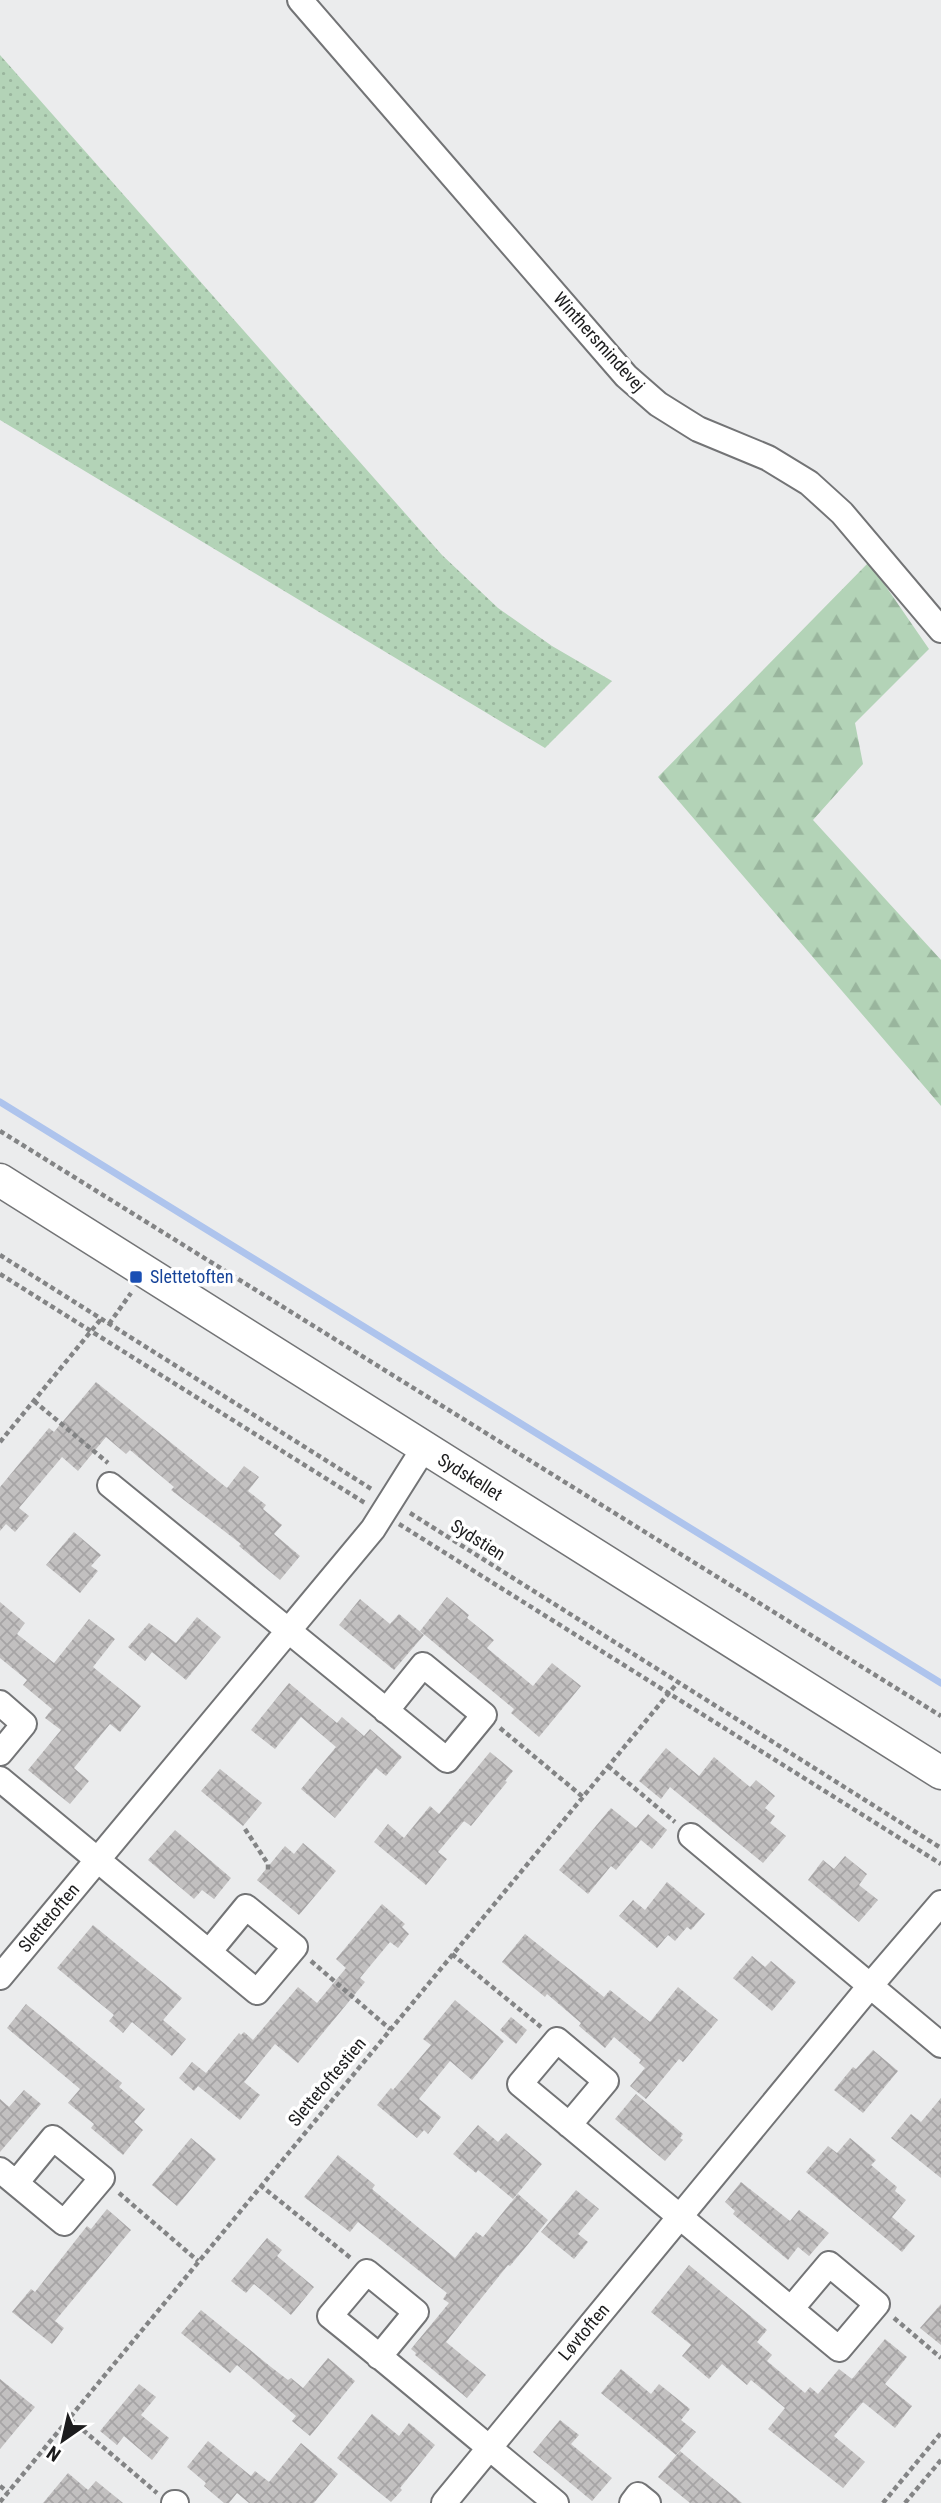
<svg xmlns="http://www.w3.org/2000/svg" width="941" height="2503" font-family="'Roboto Condensed',sans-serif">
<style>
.grass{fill:url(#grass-dots)}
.forest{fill:url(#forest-firs)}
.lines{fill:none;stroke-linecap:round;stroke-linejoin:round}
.stream{stroke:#aec4ed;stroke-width:7}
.building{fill:url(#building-cross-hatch)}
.minor-casing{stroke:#737476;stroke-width:28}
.tertiary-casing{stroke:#737476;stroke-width:35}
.path{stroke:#838485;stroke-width:4.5;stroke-dasharray:5 3.5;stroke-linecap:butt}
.minor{stroke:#fff;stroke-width:24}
.tertiary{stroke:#fff;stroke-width:32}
.transit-dot{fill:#1a4fb4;stroke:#fff;stroke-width:2.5}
.labels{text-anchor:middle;stroke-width:7;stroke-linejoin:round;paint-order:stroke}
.street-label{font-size:18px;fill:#1c1c1d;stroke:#fff}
.transit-label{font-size:18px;fill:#164399;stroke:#fff;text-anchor:start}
</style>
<defs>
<pattern id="grass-dots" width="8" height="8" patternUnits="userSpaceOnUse" patternTransform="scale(1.75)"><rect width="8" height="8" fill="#b3d3b7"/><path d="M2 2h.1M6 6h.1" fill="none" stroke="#99b59d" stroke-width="1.8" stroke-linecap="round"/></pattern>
<pattern id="forest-firs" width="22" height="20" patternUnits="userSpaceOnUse" patternTransform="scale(1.75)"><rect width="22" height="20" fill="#b3d3b7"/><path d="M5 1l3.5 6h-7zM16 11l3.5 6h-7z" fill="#99b59d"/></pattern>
<pattern id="building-cross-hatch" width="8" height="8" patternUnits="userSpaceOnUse" patternTransform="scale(1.75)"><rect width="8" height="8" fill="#c2c0c0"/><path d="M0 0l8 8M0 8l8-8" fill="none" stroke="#a6a4a5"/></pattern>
</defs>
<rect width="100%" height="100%" fill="#ebeced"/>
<path class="grass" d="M0 55 442 555 498 608 552 646 612 681 545 748 0 420Z"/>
<path class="forest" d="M869 562 929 649 855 723 863 764 813 820 941 960V1106L658 777Z"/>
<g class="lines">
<path class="stream" d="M0 1102 941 1683"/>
</g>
<path class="building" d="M96 1382 227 1488 244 1466 259 1477 248 1491 266 1505 263 1509 282 1525 274 1534 300 1556 280 1580 239 1546 241 1544 171 1490 174 1487 130 1450 126 1454 106 1437 78 1471 62 1457 19 1508 29 1516 15 1532 6 1524 0 1531V1487L49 1428 54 1432Z
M74 1532 101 1555 91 1566 98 1571 80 1593 46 1565Z
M447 1597 469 1615 467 1618 494 1640 487 1648 533 1686 552 1663 581 1686 539 1737 511 1713 514 1709 420 1631Z
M360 1599 390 1624 399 1614 424 1635 394 1670 339 1625Z
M0 1602 25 1623 17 1634 54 1663 89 1619 115 1639 93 1667 141 1706 120 1732 110 1724 74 1768 89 1781 70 1804 28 1770 61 1730 45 1718 52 1709 23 1685 27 1680 0 1658Z
M197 1617 221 1637 186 1680 152 1652 145 1661 128 1647 149 1623 176 1643Z
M289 1683 337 1723 342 1717 364 1736 370 1729 402 1757 386 1776 376 1768 335 1818 301 1789 336 1747 301 1717 275 1749 251 1730Z
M666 1748 699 1776 714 1757 750 1787 756 1780 775 1796 765 1808 775 1816 770 1823 786 1836 763 1863 670 1787 661 1799 639 1781Z
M490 1752 513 1771 505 1781 507 1782 471 1826 464 1821 438 1852 447 1859 426 1885 374 1842 388 1824 404 1838 430 1806 439 1814Z
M220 1769 262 1803 243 1826 201 1791Z
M611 1808 636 1828 648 1814 667 1830 652 1849 641 1840 616 1870 611 1866 588 1894 559 1870Z
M175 1830 231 1878 214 1899 202 1890 194 1899 148 1860Z
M303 1843 336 1871 299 1915 257 1880 285 1846 294 1854Z
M845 1856 867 1874 859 1885 878 1900 859 1922 808 1880 823 1860 834 1869Z
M667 1882 705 1914 691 1930 687 1927 675 1941 668 1935 657 1948 619 1916 633 1900 645 1910Z
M382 1904 405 1924 402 1927 409 1934 398 1948 390 1942 360 1978 365 1982 298 2063 275 2044 244 2082 260 2095 240 2120 198 2086 194 2091 179 2078 192 2062 206 2073 239 2033 241 2035 244 2032 253 2040 298 1987 317 2003 346 1968 336 1959Z
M93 1925 182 1998 163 2020 186 2039 172 2056 132 2022 123 2033 109 2021 114 2015 57 1968Z
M525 1934 604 1997 610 1990 650 2022 678 1987 718 2020 683 2062 679 2059 646 2099 630 2086 645 2068 639 2063 641 2060 614 2037 605 2048 579 2026 581 2023 547 1994 545 1997 502 1962Z
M752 1956 765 1967 771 1961 796 1982 772 2011 733 1978Z
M455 2000 504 2041 472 2080 450 2061 419 2099 441 2117 428 2134 424 2130 417 2138 377 2105 391 2088 393 2090 431 2045 423 2039Z
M26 2004 122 2083 119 2087 145 2109 134 2122 143 2130 123 2155 91 2128 94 2124 68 2103 80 2089 7 2028Z
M511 2017 527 2030 516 2044 500 2030Z
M873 2050 898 2071 863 2113 834 2090 853 2067 856 2069Z
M24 2090 41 2104 0 2152V2099L9 2107Z
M636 2094 683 2134 680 2138 683 2140 665 2161 615 2119Z
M941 2098V2178L891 2138 911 2114 921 2122Z
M478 2125 498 2142 506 2133 542 2164 513 2199 478 2170 476 2173 453 2154Z
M191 2138 216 2159 177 2206 152 2185Z
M850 2138 876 2160 871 2165 897 2187 895 2191 906 2200 892 2217 915 2236 902 2252 806 2172 828 2146 837 2153Z
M338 2155 375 2185 372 2189 455 2258 476 2232 483 2237 518 2194 548 2220 510 2266 508 2265 446 2342 486 2375 467 2398 415 2355 416 2353 411 2349 449 2303 443 2299 447 2293 358 2222 350 2232 304 2197Z
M741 2182 790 2221 799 2210 829 2233 809 2256 798 2247 788 2260 733 2214 735 2211 725 2202Z
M576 2190 599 2209 578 2234 588 2242 574 2259 541 2232Z
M107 2209 131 2230 55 2321 64 2328 52 2344 12 2312 31 2289 35 2292 87 2226 91 2229Z
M267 2238 282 2250 277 2256 314 2287 291 2315 254 2284 246 2293 231 2281Z
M689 2265 767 2330 757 2342 772 2355 767 2361 805 2393 810 2387 818 2394 839 2369 852 2379 885 2339 907 2357 885 2384 912 2406 895 2428 863 2402 834 2436 865 2462 843 2488 768 2429 785 2408 751 2380 747 2385 722 2364 709 2379 682 2356 691 2345 651 2312Z
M941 2304V2345L920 2328Z
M201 2310 271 2367 288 2380 291 2378 303 2388 328 2358 355 2381 310 2436 292 2421 296 2416 237 2365 230 2373 181 2333Z
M621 2369 651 2394 659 2384 690 2409 681 2420 696 2432 676 2455 601 2393Z
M0 2379 35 2407 0 2449Z
M139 2384 156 2397 141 2415 169 2438 152 2460 124 2436 117 2445 100 2431Z
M372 2414 399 2436 409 2423 435 2445 400 2488 402 2490 391 2502 337 2458Z
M560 2420 579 2435 571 2444 612 2478 592 2501 533 2452Z
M208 2441 251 2476 255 2471 269 2482 301 2443 338 2474 314 2503H249L237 2493 229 2503H224L204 2486 206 2483 187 2467Z
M680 2451 742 2503H690L658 2477Z
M68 2473 88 2490 96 2481 123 2503H43Z"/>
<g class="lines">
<g class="minor-casing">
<path id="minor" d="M300 0 626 376 658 404 698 429 768 458 809 483 842 513 941 630
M110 1485 447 1760 484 1715 423 1665 386 1711
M0 1703 24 1724 0 1753
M0 1779 257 1992 295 1947 246 1907 209 1952
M691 1836 941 2045
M0 1977 373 1529 424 1448
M569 2125 606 2081 557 2040 520 2084 839 2349 877 2304 829 2264 791 2309
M0 2170 64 2223 102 2178 53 2138 16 2183
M379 2357 416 2312 367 2272 330 2316C406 2377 480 2441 556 2503
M174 2503H176
M444 2503 870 1986 941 1903
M632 2503 638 2495 648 2503"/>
</g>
<g class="tertiary-casing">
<path id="tertiary" d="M0 1180 941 1773"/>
</g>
<path class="path" d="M0 1131 941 1716
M0 1255 373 1490
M0 1274 365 1503
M109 1324 131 1293
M34 1401 108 1463
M0 1442 101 1319
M410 1513 941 1848
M399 1524 941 1864
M500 1728 583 1797
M608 1766 675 1822
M245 1829 268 1864V1872
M452 1954 541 2027
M311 1961 390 2029
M260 2185 352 2259
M119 2193 198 2261
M894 2318 941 2358
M70 2419 157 2493
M0 2486 8 2492
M0 2502 678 1682
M883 2503 941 2433
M905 2503 941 2460"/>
<use href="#minor" class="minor"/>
<use href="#tertiary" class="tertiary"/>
</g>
<rect class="transit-dot" x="129" y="1270" width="14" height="14" rx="3.5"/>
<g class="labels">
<g class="street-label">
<text transform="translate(599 342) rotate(48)" y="6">Winthersmindevej</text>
<text transform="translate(470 1477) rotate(32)" y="6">Sydskellet</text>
<text transform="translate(478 1540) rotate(32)" y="6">Sydstien</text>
<text transform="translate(49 1918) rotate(-50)" y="6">Slettetoften</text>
<text transform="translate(327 2082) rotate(-50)" y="6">Slettetoftestien</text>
<text transform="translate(584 2332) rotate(-50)" y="6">Løvtoften</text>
</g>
<g class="transit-label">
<text x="150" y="1283">Slettetoften</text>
</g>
</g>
<g transform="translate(63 2440) rotate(214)" stroke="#ffffff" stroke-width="5" paint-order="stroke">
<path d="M0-5L12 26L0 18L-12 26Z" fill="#1c1c1d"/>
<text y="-10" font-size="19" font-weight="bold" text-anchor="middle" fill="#1c1c1d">N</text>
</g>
</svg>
